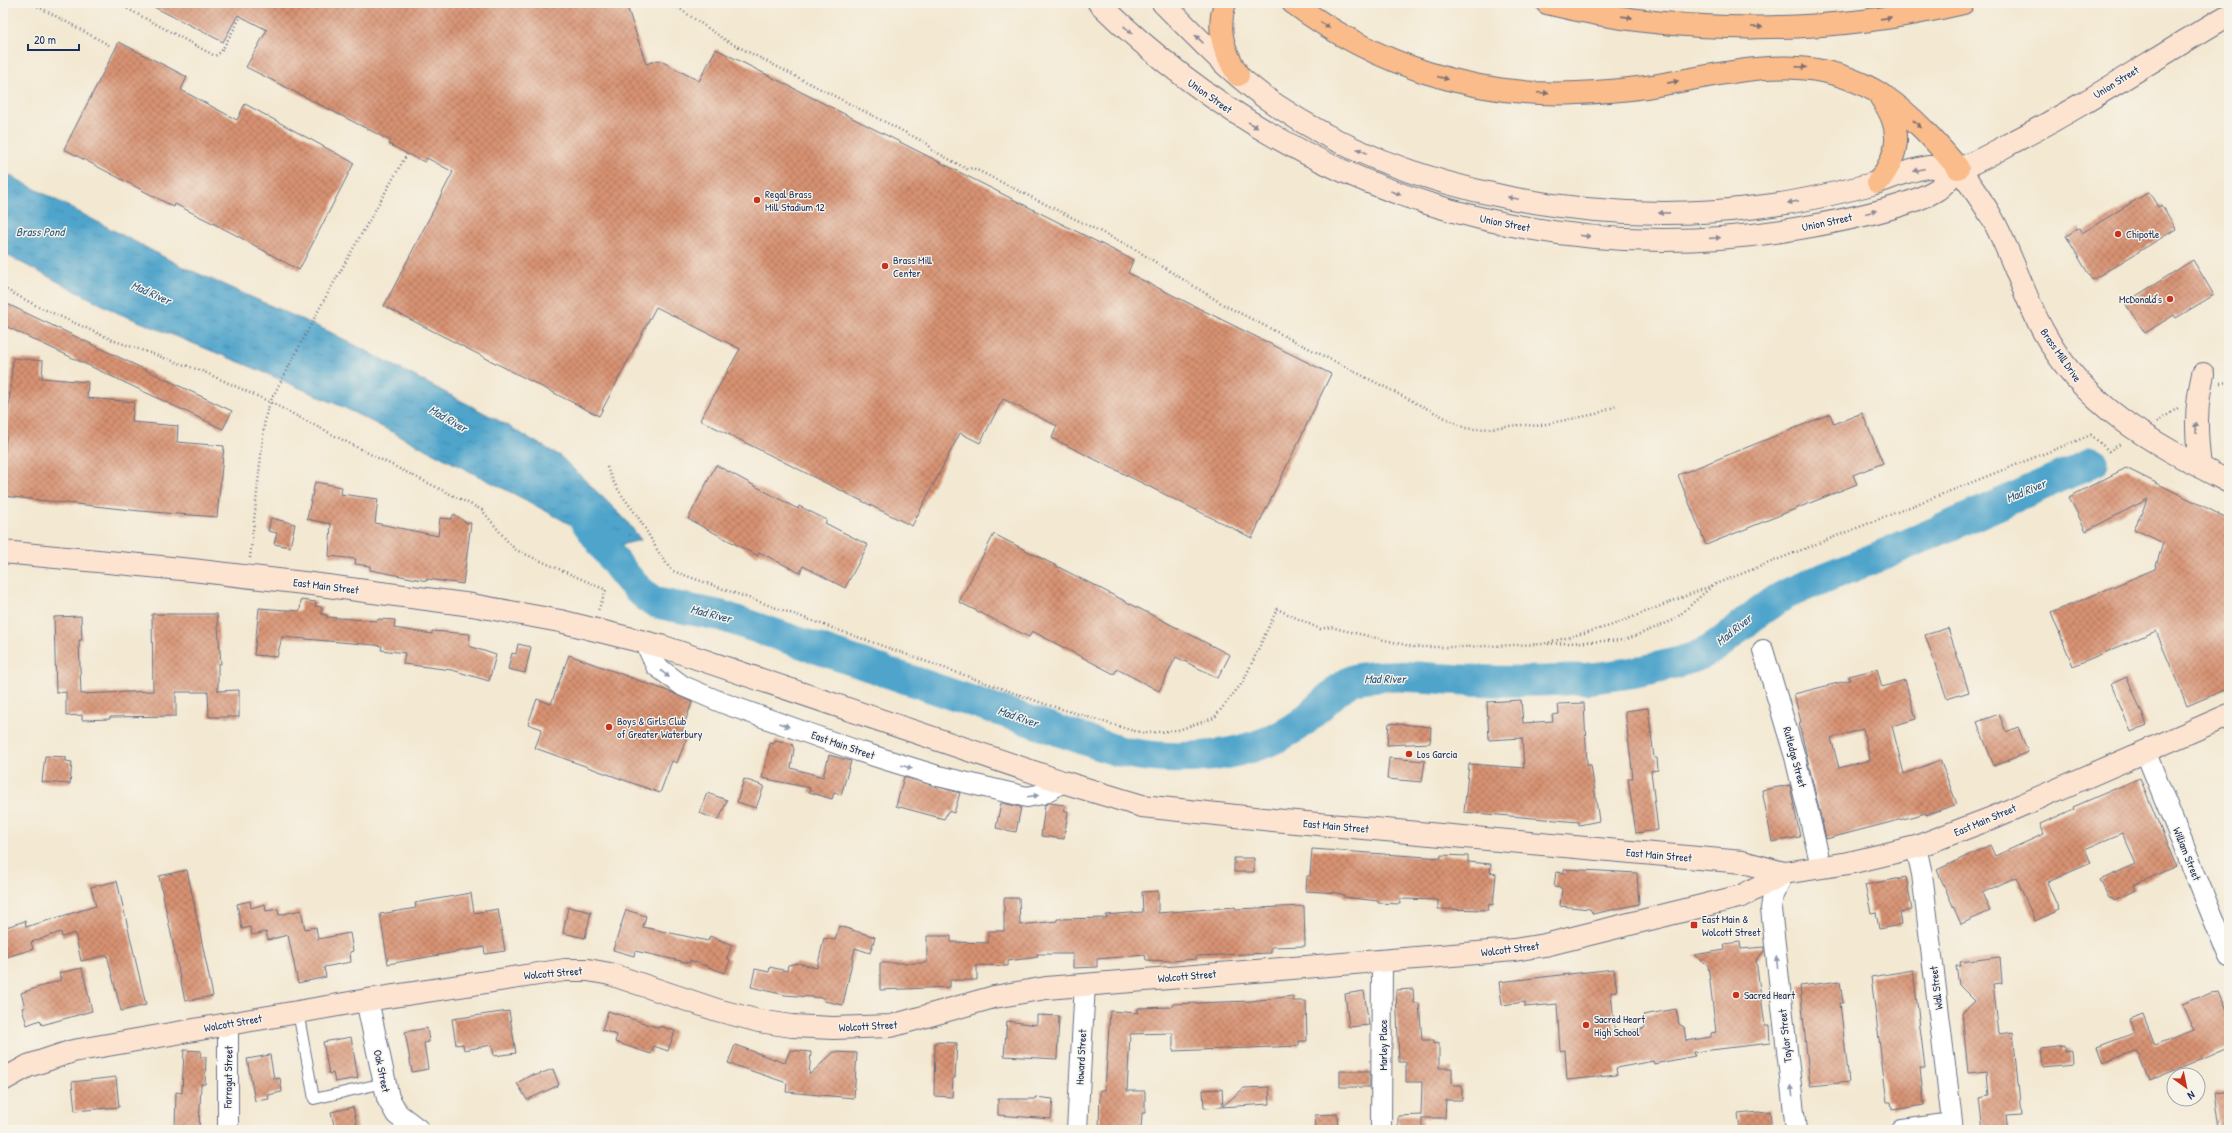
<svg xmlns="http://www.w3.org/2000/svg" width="2232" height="1133" font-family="'Patrick Hand',sans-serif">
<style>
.water{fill:url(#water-ripples);stroke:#356a94}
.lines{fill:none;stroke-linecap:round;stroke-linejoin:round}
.river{stroke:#4fa4cb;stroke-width:31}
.building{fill:url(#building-cross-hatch);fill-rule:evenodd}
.service-casing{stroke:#677086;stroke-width:12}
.minor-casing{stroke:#677086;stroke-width:22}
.tertiary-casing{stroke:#677086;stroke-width:24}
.secondary-casing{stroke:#677086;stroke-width:24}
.motorway-casing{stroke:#677086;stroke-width:24}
.path{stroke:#677086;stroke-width:2.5;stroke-dasharray:1 3;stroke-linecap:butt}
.service{stroke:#fff;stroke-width:10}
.minor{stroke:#fff;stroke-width:20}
.tertiary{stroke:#fff;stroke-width:22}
.secondary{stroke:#fde4d0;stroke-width:22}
.motorway{stroke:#f9bc8a;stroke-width:22}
.oneway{fill:#7f6e72}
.oneway2{fill:#8c8a97}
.oneway3{fill:#8d97ae}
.poi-dot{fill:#c8321e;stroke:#f7f3e8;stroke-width:1.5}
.labels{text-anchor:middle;stroke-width:3;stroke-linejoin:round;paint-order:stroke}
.street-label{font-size:11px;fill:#1b2f5e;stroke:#f7f3e8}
.poi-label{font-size:11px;fill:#1b2f5e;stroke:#f7f3e8;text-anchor:start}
.water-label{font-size:12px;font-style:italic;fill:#2d5884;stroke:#f7f3e8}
</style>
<defs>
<pattern id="water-ripples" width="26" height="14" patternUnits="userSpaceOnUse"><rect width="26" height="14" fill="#4fa4cb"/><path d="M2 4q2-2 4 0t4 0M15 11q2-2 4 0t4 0" fill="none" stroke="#4186a8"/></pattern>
<pattern id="building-cross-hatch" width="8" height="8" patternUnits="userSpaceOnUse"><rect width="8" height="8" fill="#d89272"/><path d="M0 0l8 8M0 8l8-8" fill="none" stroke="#ae7861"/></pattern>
</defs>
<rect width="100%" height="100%" fill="#f7f3e8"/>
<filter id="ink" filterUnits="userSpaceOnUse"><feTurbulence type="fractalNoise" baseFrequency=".025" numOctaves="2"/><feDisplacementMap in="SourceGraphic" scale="8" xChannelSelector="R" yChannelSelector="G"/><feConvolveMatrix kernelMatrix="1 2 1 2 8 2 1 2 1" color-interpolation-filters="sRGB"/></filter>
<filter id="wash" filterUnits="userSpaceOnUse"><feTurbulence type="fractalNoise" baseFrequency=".012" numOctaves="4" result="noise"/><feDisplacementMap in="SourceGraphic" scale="16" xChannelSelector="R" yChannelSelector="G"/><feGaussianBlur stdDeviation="0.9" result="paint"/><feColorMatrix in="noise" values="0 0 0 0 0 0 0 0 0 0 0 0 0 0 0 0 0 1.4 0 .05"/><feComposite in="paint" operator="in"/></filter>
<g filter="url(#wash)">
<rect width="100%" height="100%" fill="#f3e8d1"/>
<path class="water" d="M3 172 179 265 330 332 496 419 560 456 625 519 641 540 620 545 606 556 586 533 522 498 343 407 254 368 118 313 3 253Z"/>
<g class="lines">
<path class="river" d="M584 519C601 541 632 592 657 603L722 616 1115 750C1173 765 1254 759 1303 722 1316 711 1341 683 1356 679 1382 672 1437 679 1466 680 1530 683 1592 682 1655 668 1675 663 1698 658 1715 647 1740 629 1759 608 1787 594 1816 580 1846 570 1875 558 1948 527 2021 495 2093 462"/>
</g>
<g id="blocks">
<path class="building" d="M146 3H626L646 64 659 60 699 81 716 49 1133 260 1128 273 1331 374 1252 538 1052 438 1057 426 1003 399 980 443 960 433 912 526 700 420 740 349 656 307 599 416 384 306 453 172 427 158 425 162 407 154 389 144 391 141 246 67 267 30 238 15 223 42Z
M119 42 187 77 181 90 237 120 245 104 354 163 299 270 232 233 175 204 174 207 64 149Z
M2149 192 2158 207 2162 205 2176 229 2092 280 2066 236 2079 228 2082 233Z
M2193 260 2214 295 2176 318 2174 315 2145 333 2125 303Z
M3 302 232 411 223 429 3 325Z
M13 358 43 361 42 378 88 382 87 398 134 402 132 422 178 426 177 442 224 446 217 517 140 511 3 496V471Z
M1862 413 1883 463 1853 475 1857 484 1706 545 1678 475 1830 414 1834 424Z
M716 465 798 509 799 506 827 520 825 523 868 545 845 588 803 566 800 573 759 552 758 556 688 519Z
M2126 468 2229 519V688L2187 706 2156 631 2073 666 2051 613 2155 569 2163 543 2134 529 2148 499 2086 531 2069 497Z
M315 482 342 487 341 494 378 499 375 523 438 536 440 518 451 519 454 514 465 522 471 523 463 584 427 579V581L370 570V566L355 564 356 559 329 556 331 524 307 519Z
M271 518 295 524 290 547 274 544 277 533 268 531Z
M994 534 1230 655 1218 678 1176 657 1159 691 1117 669 1114 674 1032 631 1029 637 959 602Z
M301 600 316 602 315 606 322 607 321 614 327 615V617L376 621 379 619 395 620 394 628 432 634V631L470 634 469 646 496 655 489 681 452 670 403 664 405 653 381 650 382 646 375 645 282 637 277 657 254 655 259 608 300 611Z
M152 614H217L221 664H218V691L239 690V717H209L208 692H176V716L110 717V719L82 720V715L66 716V692L56 693 54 617 81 616 82 640H79L81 694 153 691Z
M1948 628 1969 692 1947 699 1925 635Z
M518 644 531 647 525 673 508 669 512 653 516 654Z
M569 655 673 693 692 702 681 734 687 737 677 763 672 761 660 793 535 748 542 729 528 724 537 699 551 704Z
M1877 669 1882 687 1905 680 1916 719 1892 726 1904 774 1940 760 1957 804 1926 815V813L1826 839 1799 723 1801 722 1794 694 1850 680 1849 676ZM1863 729 1870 760 1839 768 1831 738Z
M2127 677 2147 725 2131 732 2111 684Z
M1521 700 1523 723 1553 721 1552 715 1559 714 1558 704 1584 703 1587 765H1591L1599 821 1579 825V822L1464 812 1469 764 1524 768 1522 738 1489 740 1487 702Z
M1648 708 1654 758H1657L1658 770 1651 771 1658 830 1636 833 1628 778H1633L1625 711Z
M1999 714 2006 732 2018 727 2028 752 1994 766 1977 722Z
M1389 723 1431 727 1430 743 1387 745Z
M775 740 792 744 794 749 791 768 823 777 829 755 851 761 841 795 834 793 832 799 809 792 810 788 762 778 770 743 774 744Z
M45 756 66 757V761L72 762 70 784 42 782Z
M1389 758 1425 761 1422 782 1387 779Z
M904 777 960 793 954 813 948 811 944 819 896 806Z
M2140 778 2176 866 2134 885 2136 890 2114 900 2112 897 2109 898 2100 880 2136 864 2122 833 2085 849 2091 863 2047 882 2059 910 2035 921 2016 877 1982 893 1990 911 1961 924 1937 870 1990 845 1995 856 2044 834 2040 824 2074 809 2073 807Z
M744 779 764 786 756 808 737 802Z
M1790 785 1800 837 1772 842 1762 790Z
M707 793 727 800 719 820 699 813Z
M1001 803 1021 807 1016 832 996 828Z
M1049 803 1065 805 1064 811H1068L1064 839 1041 836 1045 805Z
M1312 849 1441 858V855L1468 856V862L1491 864 1490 872 1496 874 1493 905 1489 904 1488 910 1438 909V900L1400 899V904L1378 903V901L1344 897V895L1338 893 1306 891 1307 876H1310Z
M1234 858H1254V872H1234Z
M1564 869 1637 873 1639 904 1593 914 1590 909 1560 906 1562 888 1554 887 1556 872 1564 873Z
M187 870 213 996 185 1001 159 876Z
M1906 877 1912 910 1899 912 1901 925 1879 929 1876 912 1871 913 1865 885Z
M117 881 146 1005 121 1011 107 955 81 961 75 933 62 937 61 932 31 942 33 949 3 958V928L25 921 26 927 96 906 91 887Z
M1158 891V913L1235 907 1236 909 1304 906 1305 946 1271 947V953L1196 956V959L1173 961 1146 960 1145 955 1097 959V967L1073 968V954H1037L1038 957 1008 961V966L977 965V980H950V987L880 990V963H927V936H951V942L988 943V931H1004V898H1019L1020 925 1057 921V919L1107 918 1106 915 1143 912 1142 892Z
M471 893 474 913 498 909 505 951 485 954 484 947 388 964 380 914 416 908 415 903Z
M250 901 251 908 265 904 266 911 278 909 279 915 301 910 305 929 316 927 318 939 350 933 353 951 350 952 351 962 324 967 326 977 298 983 288 935 268 940 266 932 252 935 250 927 242 929 237 904Z
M568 907 591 912 585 938 563 933Z
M626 910 646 916 643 927 708 941 710 936 732 945 727 958 730 960 725 973 690 960V963L635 951 634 956 613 950Z
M839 926 875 937 870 953 855 948 843 1005 824 1001 825 998 785 995 751 987 755 969 769 972 770 967 787 971 788 965 798 963 817 968 824 938 835 940Z
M1740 942 1741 949 1764 947V951L1756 960 1765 1026H1769L1770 1043 1694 1052 1695 1056 1654 1064 1653 1061 1616 1068 1617 1075 1567 1080 1565 1050 1560 1051 1557 1004 1525 1007V1002L1502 1005 1499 982 1614 969 1617 991 1611 992 1615 1034 1645 1028 1643 1015 1676 1009 1679 1024 1684 1027 1686 1041 1711 1037V1033L1716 1032 1708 965 1694 955 1725 950 1724 944Z
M2000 957 2002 983 1993 984 1999 1034 2013 1032 2021 1114 2006 1115 2008 1130H1983L1979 1098 1989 1096 1987 1071 1968 1073 1962 1013 1975 1001 1959 985 1956 966H1961L1960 962Z
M82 968 92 1011 42 1025 40 1020 27 1025 22 1008 25 1007 21 993 61 980 59 973Z
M1913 970 1925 1068H1920L1924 1105 1892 1110 1891 1102H1887L1871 977Z
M1840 981 1843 1003H1840L1849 1082 1810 1086 1800 986Z
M1413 989 1414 1003H1419L1422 1040H1434V1044L1439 1043V1068H1452V1085H1462V1100H1446L1445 1118H1422V1130H1398V1116L1421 1115 1422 1082H1406V1062H1399L1396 990Z
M1364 991 1369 1025 1349 1027 1345 994Z
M2218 992 2229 1018V1047L2149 1081 2137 1050 2103 1063 2097 1047 2134 1033 2129 1019 2143 1014 2155 1045 2194 1030 2182 1004 2210 993Z
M1293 996V1001H1306L1307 1041H1299V1046L1173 1051V1033L1130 1034 1127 1091H1145V1113H1142L1141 1130H1099L1100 1090H1105L1110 1011 1138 1013V1008L1172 1007V1004L1251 1001Z
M509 1011 516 1053 494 1056 492 1045 464 1050 463 1044 456 1045 452 1019Z
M608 1011 659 1028 660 1026 675 1031 668 1051 654 1046 651 1054 615 1042 617 1035 602 1030Z
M1037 1015 1059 1016 1057 1059 1004 1056 1007 1021 1037 1025Z
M427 1028 429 1042 424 1043 428 1069 412 1072 405 1032Z
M351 1037 358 1078 335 1082 333 1073 329 1074 323 1042Z
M935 1042 957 1043 955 1078H953L952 1097 934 1096Z
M735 1045 785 1063 790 1050 811 1052 809 1075 834 1052 857 1053 854 1098 786 1092 787 1083 728 1063Z
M2064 1046V1051L2071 1050 2072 1064 2044 1067 2042 1049Z
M184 1050 201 1051 200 1057H206L205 1084H201L199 1130H175L176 1092 182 1093Z
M270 1055 274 1079 280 1078 282 1092 268 1095 269 1099 255 1101 247 1059Z
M553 1069 559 1085 527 1100 517 1083 533 1074 534 1076Z
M1340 1071H1370V1087H1340Z
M116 1077 119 1107 75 1111 72 1082Z
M1269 1087 1270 1104 1204 1108 1203 1090 1222 1089 1223 1106 1244 1088Z
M2229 1091V1130H2219L2214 1093Z
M1035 1097 1053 1099 1051 1119 998 1115V1099H1035Z
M353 1107 358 1130H335L331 1112Z
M1770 1111 1772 1130H1740L1738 1114Z
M1337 1114 1338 1130H1316L1315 1115Z"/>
</g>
</g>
<g filter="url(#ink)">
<use href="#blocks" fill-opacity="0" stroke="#677086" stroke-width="1"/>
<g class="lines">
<g class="service-casing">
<path id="service" d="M298 1012 314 1099 384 1083"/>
</g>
<g class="minor-casing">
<path id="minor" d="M645 642 656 666 683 686 723 703 858 751 938 776 1027 797 1042 794 1063 782
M1763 650 1795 757 1821 866
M2145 751 2229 957
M1916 847 1922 874 1953 1130
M1784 873 1773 895 1771 909 1796 1130
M228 1130V1024
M1077 1130 1085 984
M1381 1130 1382 961
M1902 1130 1952 1123"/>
</g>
<g class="tertiary-casing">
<path id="tertiary" d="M367 1000 388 1098 397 1114 418 1130"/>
</g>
<g class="secondary-casing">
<path id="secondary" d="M1099 3C1291 191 1546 275 1812 226 1844 220 1913 206 1938 189 1946 183 1952 175 1958 168
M1163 3C1199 39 1234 77 1276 105 1408 195 1600 227 1757 207 1795 203 1834 194 1872 184 1891 178 1909 170 1928 167 1938 166 1948 170 1958 168 1973 165 1997 151 2011 143 2086 105 2156 57 2229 15
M1958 168C1970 184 1982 200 1992 218 2012 254 2023 294 2043 331 2085 409 2154 443 2229 482
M2200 467C2196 432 2195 409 2203 374
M3 552 192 570 312 584 472 605 560 621 664 647 1063 782 1142 806 1273 820 1743 862 1784 873 1849 863 1916 847 1992 818 2229 715
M3 1080 28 1066 73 1051 367 1000 565 970H588L610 974 717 1010 759 1021 792 1026 833 1028 891 1026 994 997 1046 988 1514 950 1545 945 1742 896 1784 873"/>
</g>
<g class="motorway-casing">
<path id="motorway" d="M1225 3C1216 31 1224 51 1238 75
M1293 3C1374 64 1475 98 1578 93 1601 92 1624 90 1646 87 1729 74 1809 46 1885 97 1913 116 1936 142 1958 168
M1547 3C1679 36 1831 35 1963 3
M1878 182C1900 154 1903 128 1881 98"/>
</g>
<path class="path" d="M38 3 37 6 109 45
M117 3 215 56 221 52 241 16
M671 3 727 41 928 144 932 150 967 169 973 168 1133 248 1224 305 1465 428C1489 432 1513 422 1536 426L1596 414 1616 406
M3 288 39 307 115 341 202 371 270 402 362 450 482 510 508 542 516 550 606 590 598 611
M2220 383 2229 382
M2157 422 2178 408
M607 467C616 492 628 501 641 522 652 539 659 557 673 571L1045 704 1134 731 1147 733 1178 730 1214 718 1243 682 1277 609 1320 629 1330 627 1414 647H1461L1543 644 1610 626 2091 435 2109 451 2122 443
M250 558 265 418 270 402 324 300 407 154
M1548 644 1625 640 1674 620 1713 585"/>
<use href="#service" class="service"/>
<use href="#minor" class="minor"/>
<use href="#tertiary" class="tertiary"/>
<use href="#secondary" class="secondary"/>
<use href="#motorway" class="motorway"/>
</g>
<defs><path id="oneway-solid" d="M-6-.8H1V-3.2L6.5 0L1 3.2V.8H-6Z"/></defs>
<g class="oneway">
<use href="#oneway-solid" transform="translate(1627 17) rotate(8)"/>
<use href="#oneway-solid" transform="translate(1886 18) rotate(-8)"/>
<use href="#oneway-solid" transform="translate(1325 25) rotate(33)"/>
<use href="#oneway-solid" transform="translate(1757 27)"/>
<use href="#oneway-solid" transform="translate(1801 67) rotate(4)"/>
<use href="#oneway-solid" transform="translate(1443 78) rotate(14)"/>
<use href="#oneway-solid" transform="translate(1673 82) rotate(-11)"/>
<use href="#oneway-solid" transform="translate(1543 93) rotate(3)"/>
<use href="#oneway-solid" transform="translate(1917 124) rotate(44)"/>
</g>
<g class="oneway2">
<use href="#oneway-solid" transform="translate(1128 30) rotate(43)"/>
<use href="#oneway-solid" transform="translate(1199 39) rotate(-136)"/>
<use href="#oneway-solid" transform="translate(1253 125) rotate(32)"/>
<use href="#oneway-solid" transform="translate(1362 151) rotate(-157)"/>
<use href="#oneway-solid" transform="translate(1919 170) rotate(165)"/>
<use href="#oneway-solid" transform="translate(1396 193) rotate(20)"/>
<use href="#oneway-solid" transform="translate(1513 198) rotate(-168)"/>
<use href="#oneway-solid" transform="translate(1793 202) rotate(169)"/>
<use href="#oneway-solid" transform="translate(1871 212) rotate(-15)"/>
<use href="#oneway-solid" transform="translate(1664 213) rotate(179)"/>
<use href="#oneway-solid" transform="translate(1585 236) rotate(7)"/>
<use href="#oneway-solid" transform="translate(1715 238) rotate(-4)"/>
<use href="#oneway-solid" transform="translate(2196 428) rotate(-91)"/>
</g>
<g class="oneway3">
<use href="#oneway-solid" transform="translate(665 674) rotate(39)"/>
<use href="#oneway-solid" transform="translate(784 725) rotate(20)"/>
<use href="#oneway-solid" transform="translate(907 767) rotate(17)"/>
<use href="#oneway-solid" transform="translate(1033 796) rotate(-7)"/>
<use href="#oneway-solid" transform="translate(1777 962) rotate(-96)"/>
<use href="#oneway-solid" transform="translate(1792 1091) rotate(-97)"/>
</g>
</g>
<g class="poi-dot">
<circle cx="757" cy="200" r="4"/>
<circle cx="2118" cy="234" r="4"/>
<circle cx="885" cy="266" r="4"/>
<circle cx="2170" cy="299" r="4"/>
<circle cx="609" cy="727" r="4"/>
<circle cx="1409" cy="754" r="4"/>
<rect x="1690" y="921" width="8" height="8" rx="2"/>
<circle cx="1736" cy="995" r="4"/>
<circle cx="1586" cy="1025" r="4"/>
</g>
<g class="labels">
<g class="street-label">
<text transform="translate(2116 82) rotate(-32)" y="4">Union Street</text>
<text transform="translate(1210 96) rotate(35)" y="4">Union Street</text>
<text transform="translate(1827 222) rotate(-12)" y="4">Union Street</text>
<text transform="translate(1505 223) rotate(11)" y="4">Union Street</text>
<text transform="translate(2061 355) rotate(55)" y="4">Brass Mill Drive</text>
<text transform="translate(326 586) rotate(7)" y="4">East Main Street</text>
<text transform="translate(843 745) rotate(19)" y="4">East Main Street</text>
<text transform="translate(1795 757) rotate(75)" y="4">Rutledge Street</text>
<text transform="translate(1985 820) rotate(-23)" y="4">East Main Street</text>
<text transform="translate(1336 826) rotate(5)" y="4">East Main Street</text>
<text transform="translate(2187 854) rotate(68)" y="4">William Street</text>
<text transform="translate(1659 855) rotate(5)" y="4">East Main Street</text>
<text transform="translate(1510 949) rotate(-7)" y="4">Wolcott Street</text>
<text transform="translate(553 973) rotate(-5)" y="4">Wolcott Street</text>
<text transform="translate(1187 976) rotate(-5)" y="4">Wolcott Street</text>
<text transform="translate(1936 988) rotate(-97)" y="4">Wall Street</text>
<text transform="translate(233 1023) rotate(-10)" y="4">Wolcott Street</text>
<text transform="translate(868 1026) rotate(-3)" y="4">Wolcott Street</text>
<text transform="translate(1785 1036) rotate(-96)" y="4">Taylor Street</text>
<text transform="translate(1383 1045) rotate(-90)" y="4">Marley Place</text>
<text transform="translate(1081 1057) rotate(-87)" y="4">Howard Street</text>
<text transform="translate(382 1071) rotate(78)" y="4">Oak Street</text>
<text transform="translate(228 1077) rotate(-89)" y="4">Farragut Street</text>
</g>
<g class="poi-label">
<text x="765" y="198">Regal Brass<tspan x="765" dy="13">Mill Stadium 12</tspan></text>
<text x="2126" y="238">Chipotle</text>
<text x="893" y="264">Brass Mill<tspan x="893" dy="13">Center</tspan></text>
<text x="2162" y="303" text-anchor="end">McDonald's</text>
<text x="617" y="725">Boys &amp; Girls Club<tspan x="617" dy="13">of Greater Waterbury</tspan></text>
<text x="1417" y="758">Los Garcia</text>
<text x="1702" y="923">East Main &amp;<tspan x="1702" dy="13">Wolcott Street</tspan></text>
<text x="1744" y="999">Sacred Heart</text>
<text x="1594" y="1023">Sacred Heart<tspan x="1594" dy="13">High School</tspan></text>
</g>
<g class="water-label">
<text x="40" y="236">Brass Pond</text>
<text transform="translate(151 293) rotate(24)" y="4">Mad River</text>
<text transform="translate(448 419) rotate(30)" y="4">Mad River</text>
<text transform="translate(2026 491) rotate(-23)" y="4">Mad River</text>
<text transform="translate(711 614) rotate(14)" y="4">Mad River</text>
<text transform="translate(1734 630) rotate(-39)" y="4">Mad River</text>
<text x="1385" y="683">Mad River</text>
<text transform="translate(1018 717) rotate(19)" y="4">Mad River</text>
</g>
</g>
<rect width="2232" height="1133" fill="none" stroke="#f7f3e8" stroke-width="16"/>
<g transform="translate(2186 1087) rotate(147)"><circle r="19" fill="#f7f3e8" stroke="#9fa5b1"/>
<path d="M0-3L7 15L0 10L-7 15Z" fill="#c8321e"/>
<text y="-6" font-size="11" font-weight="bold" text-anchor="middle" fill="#1b2f5e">N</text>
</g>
<path d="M28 44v6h51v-6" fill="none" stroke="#1b2f5e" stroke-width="2"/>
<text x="34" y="44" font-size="12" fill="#1b2f5e" stroke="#f7f3e8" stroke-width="3" paint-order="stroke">20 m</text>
</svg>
